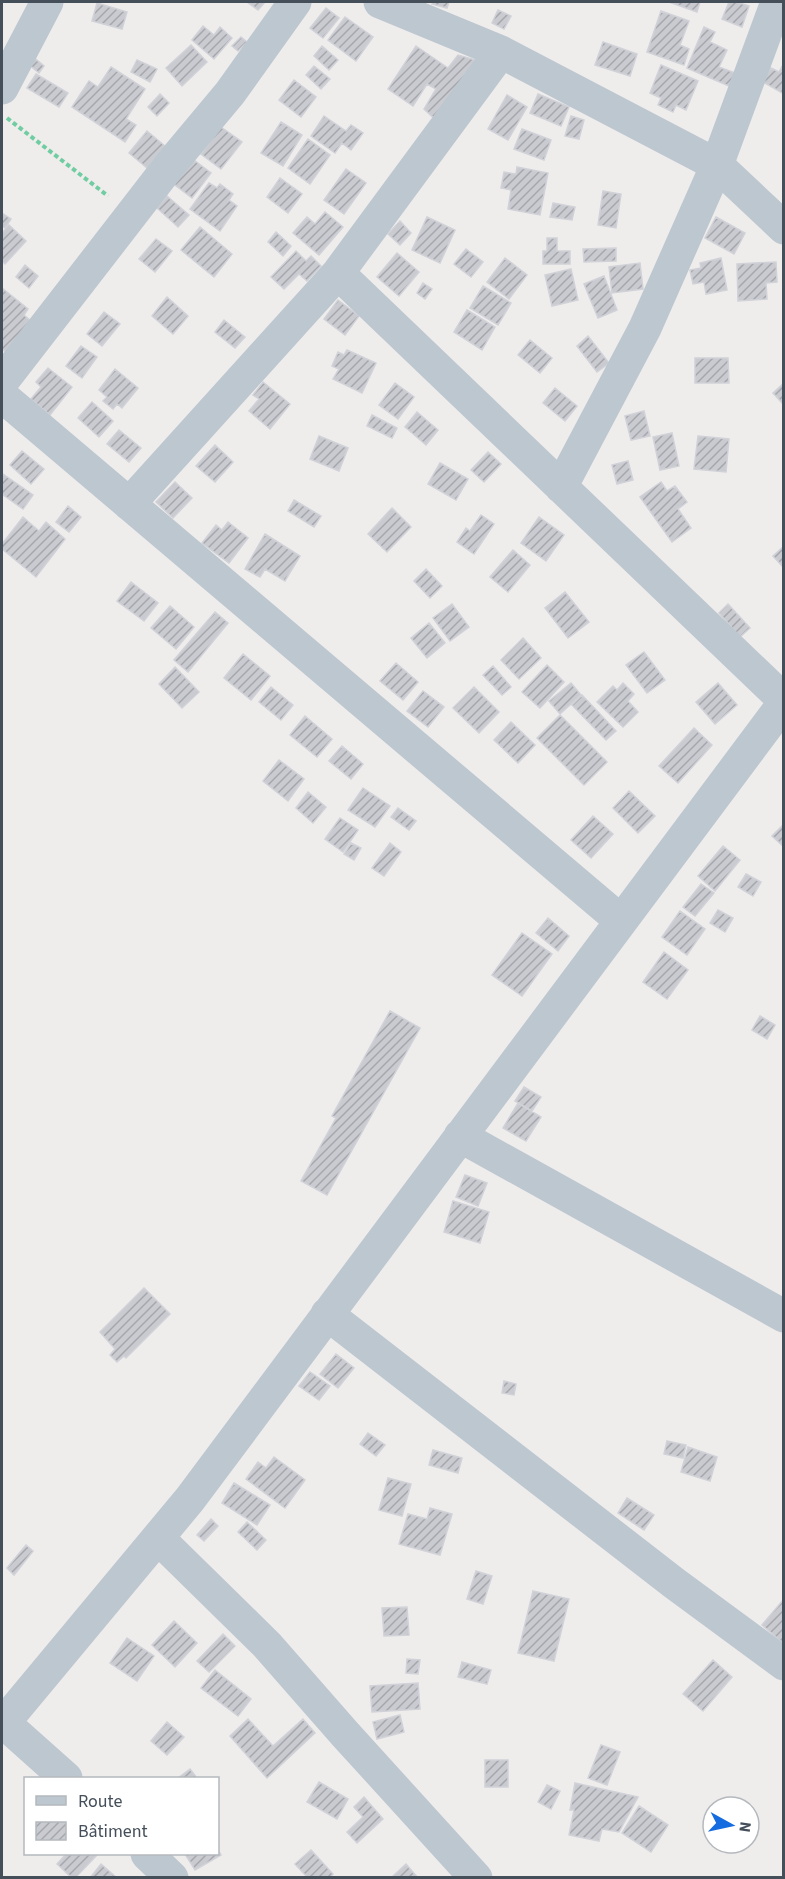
<svg xmlns="http://www.w3.org/2000/svg" width="785" height="1879" font-family="'Source Sans 3',sans-serif">
<style>
.building{fill:url(#building-hatch);stroke:#d0d2d8;stroke-width:1.5}
.lines{fill:none;stroke-linecap:round;stroke-linejoin:round}
.path{stroke:#70cda1;stroke-width:4;stroke-dasharray:4.5 3;stroke-linecap:butt}
.minor{stroke:#bcc7cf;stroke-width:33}
</style>
<defs>
<pattern id="building-hatch" width="6" height="6" patternUnits="userSpaceOnUse" patternTransform="scale(1.5)"><rect width="6" height="6" fill="#c9cbd1"/><path d="M-1 1l2-2M0 6l6-6M5 7l2-2" fill="none" stroke="#a5a7ad"/></pattern>
</defs>
<rect width="100%" height="100%" fill="#efecec"/>
<path class="building" d="M247 2H265L258 10Z
M433 2H449L447 8 432 4Z
M669 2H700L697 12Z
M729 2H737L749 6 742 27 722 19Z
M97 3 127 12 122 29 92 21Z
M326 8 339 18 323 38 310 28Z
M498 10 511 16 504 29 492 23Z
M661 11 689 21 680 45 689 49 684 65 647 52Z
M345 17 373 37 356 61 328 40Z
M203 26 214 35 220 27 232 38 214 59 192 40Z
M704 27 715 32 710 42 727 50 719 67 735 73 729 86 687 68Z
M241 37 247 42 238 51 232 46Z
M603 42 637 54 630 76 595 65Z
M191 45 207 62 182 86 166 68Z
M322 46 338 60 329 70 314 56Z
M416 46 448 68 458 55 479 61 437 121 424 109 436 89 427 84 413 106 388 89Z
M32 56 44 66 39 73 27 63Z
M137 60 157 69 150 82 131 72Z
M784 63V94L763 82 771 68 779 72Z
M661 65 698 81 686 110 676 105 673 112 658 105 661 98 650 93Z
M314 66 330 79 321 89 306 75Z
M111 67 145 89 126 119 136 125 125 142 72 107 89 81 98 87Z
M36 74 68 93 59 107 27 88Z
M294 80 316 97 301 117 279 100Z
M160 94 169 103 157 116 148 107Z
M538 94 569 107 561 126 530 113Z
M507 95 527 107 508 140 488 129Z
M324 116 346 131 351 125 363 133 351 150 342 143 335 153 311 136Z
M571 116 584 120 579 139 565 136Z
M281 122 302 135 283 166 261 153Z
M221 127 242 142 221 169 201 154Z
M522 129 551 140 544 160 514 149Z
M147 131 165 146 147 168 129 153Z
M308 139 330 155 310 184 288 168Z
M190 157 211 173 192 198 171 182Z
M517 167 548 173 540 215 508 209 511 190 501 188 504 172 516 174Z
M346 169 366 183 344 214 324 200Z
M280 178 302 194 288 213 267 197Z
M209 183 217 188 220 184 233 194 229 200 237 206 220 231 190 209Z
M603 191 621 194 616 228 598 225Z
M167 196 189 215 178 227 157 208Z
M553 203 575 207 572 220 550 217Z
M325 212 343 227 319 255 293 233 307 217 315 224Z
M2 213 11 219 5 228 2 226Z
M427 217 455 230 440 263 412 250Z
M716 217 745 233 734 254 705 238Z
M400 221 411 233 400 245 388 234Z
M9 225 26 241 5 264 2 261V233Z
M200 227 232 254 214 277 181 250Z
M276 232 291 246 283 256 268 242Z
M547 238H557V251H570V264H543V251H547Z
M156 239 172 251 155 272 139 259Z
M616 248V261L584 262 583 249Z
M466 249 483 262 471 277 454 264Z
M296 251 306 261 311 256 321 266 307 281 299 274 284 289 271 277Z
M397 253 419 272 399 296 377 277Z
M505 258 527 275 509 299 487 282Z
M721 258 727 290 706 294 704 282 693 284 690 270 701 268 700 263Z
M776 262 777 282 766 283 767 299 738 301 737 264Z
M640 263 643 289 612 293 609 267Z
M25 265 38 276 29 288 16 277Z
M571 269 578 300 552 306 545 275Z
M604 276 617 310 598 318 584 284Z
M423 283 432 289 425 299 417 293Z
M483 286 511 303 498 325 470 308Z
M2 288 28 309 24 315 31 321 6 352 2 349Z
M167 297 188 316 173 334 152 316Z
M338 300 359 316 345 335 324 319Z
M467 310 495 327 482 350 454 332Z
M104 312 120 324 102 346 87 334Z
M224 320 245 337 235 348 215 332Z
M588 336 609 363 597 372 577 346Z
M530 340 552 358 540 373 518 355Z
M81 346 97 357 82 378 66 366Z
M347 350 376 363 362 393 333 379 339 369 332 366 338 352 344 355Z
M695 358H728L729 383H695Z
M48 368 72 387 50 415 31 399 41 387 36 382Z
M115 369 138 388 122 408 117 404 113 409 103 401 107 397 99 390Z
M263 382 290 404 270 429 249 411 259 399 253 395Z
M395 383 414 397 398 419 379 405Z
M784 383V405L773 393Z
M555 388 577 406 565 421 543 403Z
M92 402 113 421 99 437 78 418Z
M644 411 650 436 631 440 625 416Z
M417 412 438 430 426 445 405 427Z
M372 415 397 428 392 438 367 426Z
M119 430 141 448 129 462 107 444Z
M672 433 679 466 660 470 653 437Z
M319 436 348 448 339 471 310 459Z
M698 436 729 439 726 472 694 469Z
M215 445 233 462 215 482 196 466Z
M22 451 44 469 31 484 10 465Z
M488 452 501 464 484 482 471 470Z
M628 461 633 480 617 484 612 465Z
M440 463 468 479 456 500 428 484Z
M3 474 33 495 23 509 2 494V476Z
M175 482 192 498 173 518 156 502Z
M661 482 667 491 675 486 687 502 678 509 691 528 672 542 640 497Z
M294 500 321 516 314 527 288 511Z
M68 506 81 517 69 532 56 522Z
M392 508 411 527 387 552 368 534Z
M481 515 494 524 474 554 457 542 466 528 470 531Z
M23 517 39 531 46 522 65 539 36 577 2 549V544Z
M539 517 564 535 546 561 521 543Z
M228 522 248 538 229 563 202 543 216 525 222 530Z
M265 534 300 556 285 581 265 569 260 577 245 569Z
M784 546V568L773 556Z
M513 550 530 565 508 592 490 577Z
M426 569 442 586 430 598 414 581Z
M131 582 158 603 144 621 117 601Z
M565 592 589 622 568 638 545 608Z
M452 604 469 627 450 641 433 618Z
M728 604 750 628 740 637 719 613Z
M170 606 194 627 176 649 151 628Z
M215 612 228 623 188 672 174 660Z
M429 623 445 643 427 658 411 638Z
M523 638 541 658 519 679 501 660Z
M644 652 665 680 647 693 626 665Z
M243 654 270 676 251 700 224 678Z
M396 663 418 682 403 700 380 681Z
M547 665 564 682 540 708 522 692Z
M493 666 511 687 502 695 483 675Z
M175 667 199 692 182 708 159 684Z
M571 683 581 695 560 714 549 701Z
M623 683 634 694 628 701 638 712 623 727 597 702 613 686 617 690Z
M718 683 737 705 715 724 696 702Z
M271 687 293 705 281 720 259 702Z
M474 687 499 712 479 733 453 708Z
M423 691 444 707 428 727 407 711Z
M582 695 616 731 606 740 572 705Z
M560 715 607 762 584 785 537 738Z
M305 716 332 739 317 757 290 735Z
M511 722 535 745 518 763 494 740Z
M694 728 712 745 678 783 659 766Z
M342 746 363 764 351 779 329 761Z
M279 760 304 779 288 801 263 781Z
M363 788 390 806 375 827 348 810Z
M629 791 655 816 638 833 613 808Z
M308 792 326 807 313 823 296 808Z
M398 808 416 821 409 830 391 817Z
M593 816 613 834 591 858 571 840Z
M340 818 358 830 343 852 325 839Z
M784 824V847L772 836Z
M351 843 361 848 354 860 344 854Z
M390 843 401 852 384 876 372 868Z
M723 846 740 860 715 891 698 876Z
M746 874 761 882 753 896 738 887Z
M701 884 714 893 695 916 683 907Z
M718 910 733 918 725 932 710 923Z
M680 911 705 929 687 955 662 937Z
M548 918 569 936 558 951 536 933Z
M522 933 552 954 522 996 492 975Z
M664 952 688 970 667 999 643 982Z
M390 1011 420 1028 327 1195 301 1181 336 1118 332 1116Z
M760 1016 775 1025 767 1039 752 1030Z
M524 1087 541 1097 532 1111 515 1101Z
M518 1103 541 1117 526 1141 503 1128Z
M465 1175 487 1183 478 1206 456 1197Z
M453 1201 489 1212 480 1243 444 1232Z
M144 1288 170 1314 126 1358 124 1356 117 1362 110 1355 115 1349 100 1332Z
M336 1354 354 1368 338 1388 320 1374Z
M310 1372 330 1386 319 1400 299 1386Z
M504 1381 516 1384 514 1395 502 1393Z
M368 1433 385 1445 376 1456 360 1444Z
M667 1441 686 1445 683 1458 664 1454Z
M688 1447 717 1457 710 1481 681 1472Z
M433 1450 462 1458 458 1473 429 1465Z
M274 1457 305 1480 285 1508 246 1479 258 1462 266 1468Z
M388 1478 411 1484 402 1516 379 1510Z
M234 1483 270 1505 257 1525 222 1503Z
M627 1498 654 1515 644 1530 618 1513Z
M430 1508 452 1514 440 1555 399 1544 408 1514 427 1519Z
M211 1519 218 1526 204 1541 197 1535Z
M247 1522 266 1540 257 1550 238 1532Z
M26 1545 33 1551 14 1575 7 1568Z
M476 1571 492 1576 483 1604 467 1599Z
M533 1591 569 1599 554 1661 518 1653Z
M784 1599V1644L762 1625Z
M407 1607 409 1635 384 1636 382 1608Z
M174 1621 197 1643 175 1667 152 1645Z
M223 1634 235 1646 209 1672 197 1661Z
M127 1638 154 1656 137 1681 110 1663Z
M407 1659 420 1660 418 1674 406 1673Z
M713 1660 732 1677 703 1711 683 1694Z
M462 1662 491 1670 487 1684 458 1677Z
M215 1670 251 1699 238 1716 201 1688Z
M418 1683 420 1709 372 1712 370 1686Z
M400 1715 404 1732 377 1739 373 1722Z
M248 1719 273 1746 303 1719 315 1733 267 1778 230 1736Z
M167 1722 184 1737 167 1755 151 1741Z
M601 1745 620 1752 607 1785 588 1778Z
M485 1760H508V1787H485Z
M190 1769 197 1778H178Z
M319 1782 348 1799 337 1819 307 1802Z
M575 1783 638 1797 619 1832 602 1829 599 1841 569 1835 574 1810H570Z
M547 1785 560 1791 551 1809 538 1802Z
M364 1797 383 1819 357 1843 347 1832 363 1817 354 1807Z
M639 1806 668 1825 651 1852 622 1833Z
M218 1850 221 1855 195 1870 185 1854H218Z
M311 1850 333 1874 330 1878H308L295 1864Z
M66 1854H98L75 1878H72L57 1864Z
M101 1864 117 1878H90Z
M406 1864 418 1878H391Z"/>
<g class="lines">
<path class="path" d="M7 118 108 196"/>
<path class="minor" d="M380 2 501 52 717 165 784 228
M2 88 47 2
M338 273 784 700
M2 382 169 166 230 93 295 2
M2 396 620 920
M561 487 645 328 717 165 777 2
M129 504 338 273 501 52
M460 1136 784 1316
M327 1314 674 1583 784 1664
M158 1538 267 1645 345 1734 476 1878
M2 1721 66 1778
M2 1725 190 1499 784 703
M147 1854 172 1878"/>
</g>
<rect width="785" height="1879" fill="none" stroke="#444f5a" stroke-width="6"/>
<rect x="24" y="1777" width="195" height="78" fill="#ffffff" stroke="#b4b9bd" stroke-width="1.5"/>
<rect x="36" y="1796" width="30" height="9" fill="#bcc7cf" stroke="#b4b9bd" stroke-width="1.5"/>
<text x="78" y="1807" font-size="18" fill="#444f5a">Route</text>
<rect x="36" y="1822" width="30" height="18" fill="url(#building-hatch)" stroke="#b4b9bd" stroke-width="1.5"/>
<text x="78" y="1837" font-size="18" fill="#444f5a">Bâtiment</text>
<g transform="translate(731 1825) rotate(98)"><circle r="28" fill="#ffffff" stroke="#b4b9bd" stroke-width="1.5"/>
<path d="M0-4.5L10 22L0 15L-10 22Z" fill="#156be0"/>
<text y="-9" font-size="16" font-weight="bold" text-anchor="middle" fill="#444f5a">N</text>
</g>
</svg>
